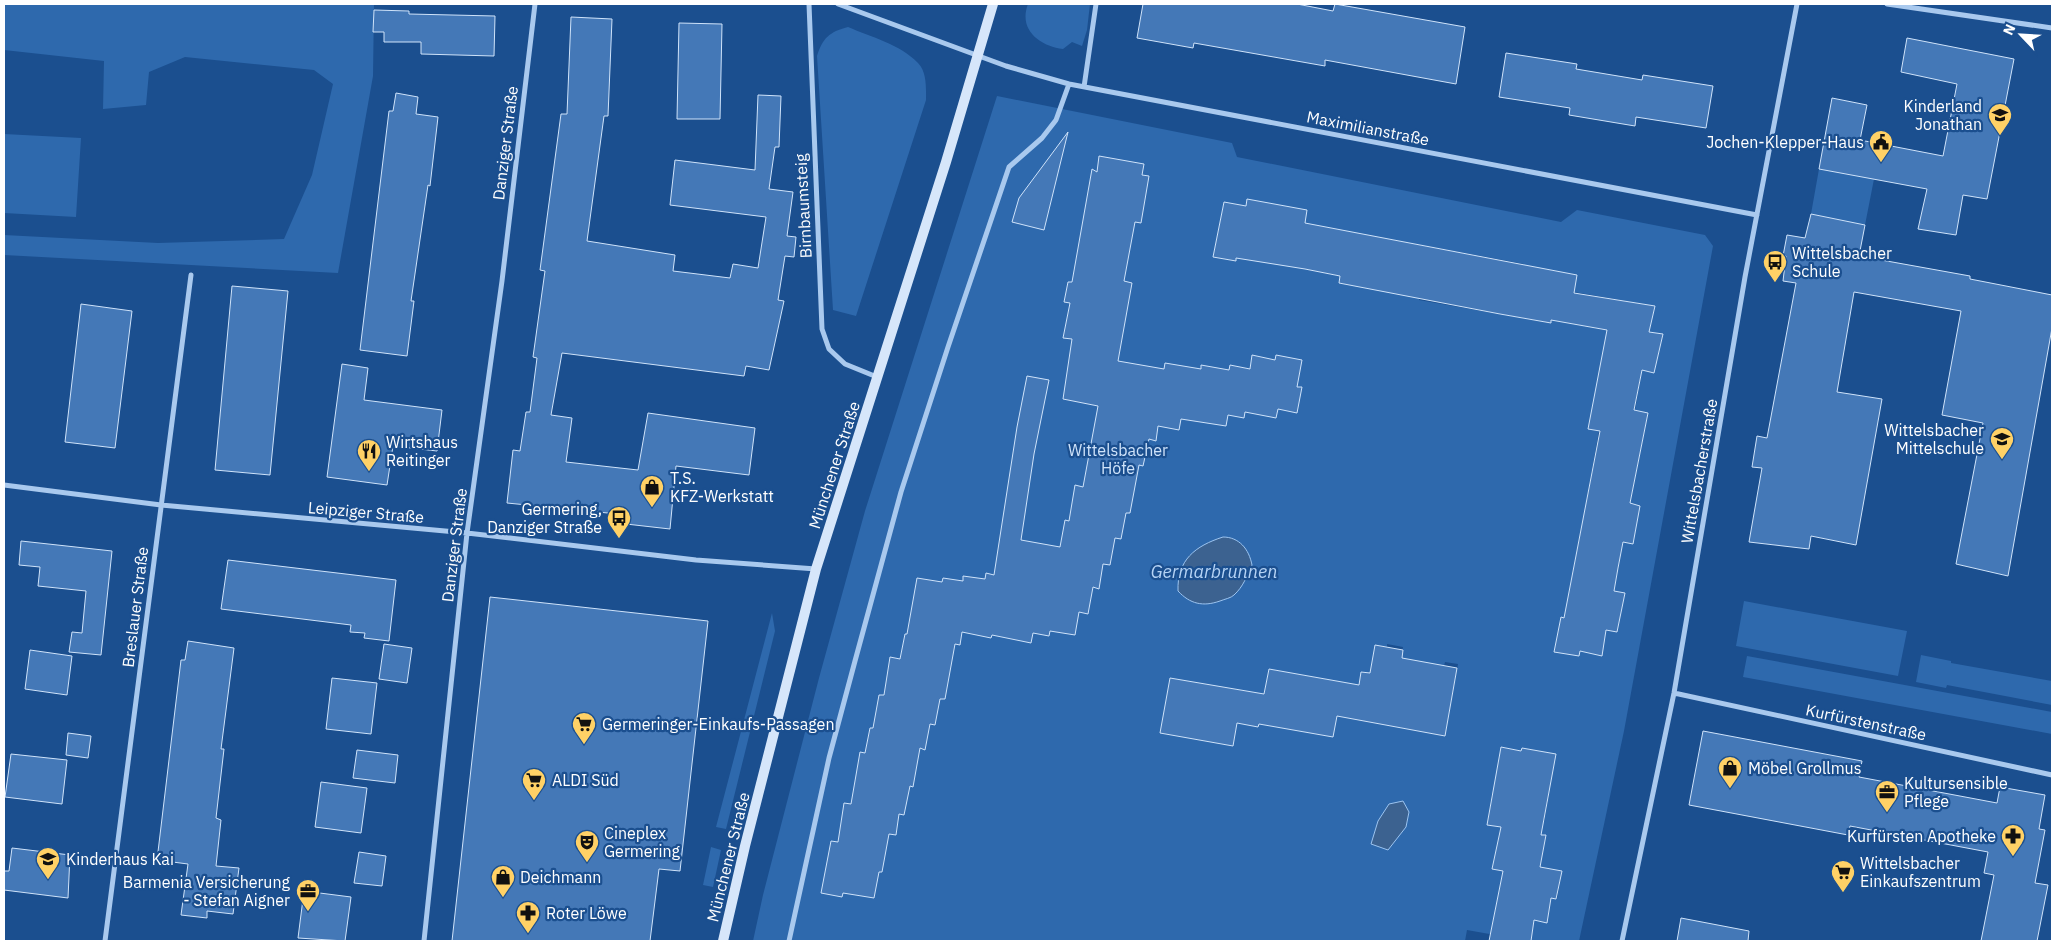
<svg xmlns="http://www.w3.org/2000/svg" width="2056" height="945" font-family="'IBM Plex Sans',sans-serif">
<style>
.green{fill:#2e69ad;fill-rule:evenodd}
.water{fill:#3c6290;stroke:#9cc4f0}
.building{fill:#4478b7;stroke:#cfe3fa}
.lines{fill:none;stroke-linecap:round;stroke-linejoin:round}
.street{stroke:#a9c9ee;stroke-width:5}
.secondary{stroke:#d6e6fa;stroke-width:10}
.labels{text-anchor:middle;stroke-width:4.5;stroke-linejoin:round;paint-order:stroke}
.poi-label{font-size:16px;fill:#fff;stroke:#1b4f8f;text-anchor:start}
.street-label{font-size:16px;fill:#fff;stroke:#1b4f8f}
.park-label{font-size:16px;fill:#cfe3fa;stroke:#1b4f8f}
.water-label{font-size:18px;font-style:italic;fill:#b5d3f5;stroke:#1b4f8f}
</style>
<rect width="100%" height="100%" fill="#1b4f8f"/>
<path class="green" d="M4 4H374L373 76 338 273 4 255V235L158 243 284 239 312 175 333 84 314 70 185 57 149 72 146 105 103 109 104 61 4 50Z
M1028 4H1090L1087 30 1082 46 1072 42 1063 49C1040 46 1018 30 1028 4Z
M848 27C871 37 900 44 918 63 927 72 926 88 926 100L856 316 833 310 817 56C823 38 829 32 848 27Z
M997 96 1232 143 1237 157 1561 222 1577 210 1705 235 1713 246 1624 731 1579 941H1531L1534 920 1547 922 1551 898 1557 899 1562 871 1540 867 1546 836 1532 833 1535 819 1544 822 1549 794 1543 792 1556 754 1522 748 1521 751 1501 747 1498 763 1511 766 1492 794 1487 825 1501 827 1492 869 1510 872C1501 894 1491 912 1495 935L1467 930 1465 941H753L763 895 819 678 865 511ZM1248 199 1307 211 1236 258 1235 261 1213 257 1224 202 1246 206ZM1329 228 1524 264V269H1546L1577 275 1574 292 1655 306 1649 332 1663 335 1654 373 1642 370 1635 410 1648 414 1630 503 1640 506 1633 543 1623 542 1614 591 1625 594 1617 632 1606 630 1601 655 1580 651 1579 655 1555 651 1561 618 1575 620 1569 591 1581 529 1595 505 1586 503 1599 431 1588 429 1616 332 1567 323 1552 316 1550 323 1419 300 1420 291 1389 292 1339 283 1340 276 1324 273 1327 254ZM1387 644 1403 647 1400 667 1444 666 1445 662 1458 664 1445 736 1337 716 1333 737 1259 724 1258 727 1237 723 1233 746 1160 733 1170 678 1264 694 1269 669 1359 685 1361 672 1370 673 1375 645 1387 647Z
M4 134 81 138 76 217 4 213Z
M1819 169 1874 179 1865 225 1811 214Z
M1744 601 1907 631 1898 676 1736 646Z
M772 613 775 631 726 829 716 827Z
M1921 655 1951 661V663L2052 681V705L1947 685 1946 688 1916 682Z
M1747 656 2052 712V734L1743 677Z
M711 847 721 850 713 887 703 885Z"/>
<path class="water" d="M1223 537C1239 537 1249 549 1252 565 1247 576 1243 587 1234 595 1231 598 1225 599 1220 601 1203 607 1190 604 1178 591 1177 560 1195 546 1223 537Z
M1403 801 1409 812 1406 827 1388 850 1371 844 1378 821 1389 804Z"/>
<path class="building" d="M1143 4H1297L1333 11 1335 4 1465 27 1456 84 1325 60V66L1194 43 1193 48 1137 38Z
M374 10 409 11V14L495 16 494 56 421 54V42H384V32H373Z
M571 17 612 19 608 116H604L587 241 675 255 673 271 730 278 733 264 758 268 766 217 670 205 675 160 755 170 758 95 781 96 779 147H775L769 189 793 192 787 236 796 237 794 257 785 256 778 300 784 301 769 370 746 366 744 376 562 353 551 415 572 418 566 462 638 470 648 413 755 428 749 475 676 466 670 529 626 524 628 515 507 503 513 450 520 451 526 412H530L537 358 533 357 545 271 540 270 561 114H567Z
M679 23 722 24 720 119H677Z
M1907 38 2014 59 1987 199 1963 195 1956 235 1918 229 1927 189 1819 169 1832 98 1867 105 1860 140 1943 156 1957 84 1901 72Z
M1506 53 1577 64 1576 69 1642 80 1643 75 1713 86 1706 128 1636 117 1635 126 1569 115 1570 108 1499 97Z
M396 93 418 97 416 114 438 117 430 186 428 185 411 301H414L407 356 360 350 389 111H393Z
M1068 132 1044 230 1012 222 1019 198Z
M1099 156 1144 164 1142 175 1149 176 1141 223 1135 222 1124 281 1132 283 1118 361 1164 369 1165 363 1201 369V365L1229 370 1230 365 1250 369 1252 355 1275 360 1276 355 1302 360 1297 387H1302L1297 413 1278 409 1276 418 1245 412 1244 418 1228 415 1226 426 1181 419 1179 430 1158 426 1156 441 1149 439 1143 466 1139 465 1130 513H1126L1121 539 1115 538 1110 565 1103 564 1099 589 1093 587 1088 614 1079 612 1075 635 1050 631 1049 636 1033 633 1031 643 992 635 991 638 962 632 960 645 955 644 945 699H940L935 725 930 724 925 750 920 748 913 787 910 786 904 815 899 814 896 835 889 834 882 872H879L874 898 843 893 842 897 821 893 831 841 838 842 844 803 851 804 860 752 865 753 870 728H873L879 695H884L890 657 900 659 905 634H907L917 578 942 582 943 578 963 581V576L985 579 986 573 994 575 1017 427 1027 376 1049 380 1034 454 1021 540 1060 547 1065 520 1069 521 1075 485 1083 487 1098 406 1063 399 1072 339 1063 338 1070 303 1064 302 1068 282H1072L1092 169 1097 172Z
M1247 199 1307 210 1305 223 1577 275 1574 293 1655 306 1649 332 1663 334 1654 373 1642 370 1634 410 1648 413 1630 503 1640 506 1633 544 1623 542 1618 568 1614 591 1625 593 1617 632 1606 630 1602 656 1580 651 1579 656 1554 652 1561 617 1564 618 1600 431 1588 429 1607 330 1551 320V323L1500 314 1339 283 1340 276 1305 269 1236 258V261L1213 257 1224 202 1246 206Z
M1811 214 1865 225 1859 256 1970 276V279L2052 295V328L2008 576 1956 564 1983 423 1942 415 1961 311 1854 292 1837 392 1882 399 1856 545 1811 536 1809 549 1749 542 1762 468 1752 467 1757 436 1767 438 1796 283 1783 281 1786 256H1783L1787 235 1805 238Z
M232 286 288 291 270 475 215 470Z
M81 304 132 311 115 448 65 442Z
M342 364 368 368 364 400 442 410 437 451 393 446 387 485 327 477Z
M21 541 112 551 101 655 69 652 72 632 82 633 86 591 38 586 40 567 19 565Z
M228 560 396 580 389 641 364 638 365 633 350 632 351 625 221 609Z
M490 597 708 621 680 871 659 869 650 941H452Z
M188 641 234 648 221 749H224L216 818 221 820 216 866 239 868 233 914 207 911V918L181 915 188 864 157 860 181 660H185Z
M384 644 412 648 407 683 379 679Z
M1375 645 1403 650 1402 658 1457 668 1445 736 1337 716 1333 737 1259 724 1258 727 1237 723 1233 746 1160 733 1170 678 1264 694 1269 669 1359 685 1361 672 1370 673Z
M30 650 72 656 67 695 25 689Z
M332 678 377 683 371 734 326 729Z
M1703 731 1862 761 1859 777 1997 803 2000 787 2045 795 2039 829 2045 830 2035 883 2048 885 2037 941H1981L1994 875 1984 873 1988 852 1850 826 1848 835 1689 805Z
M68 733 91 736 88 758 66 755Z
M1501 747 1521 751 1522 748 1556 754 1541 835H1546L1540 867 1562 871 1556 899 1551 898 1547 923 1534 920 1531 941H1489L1503 871 1492 869 1501 827 1487 825Z
M357 750 398 755 395 783 353 778Z
M11 754 67 760 62 804 5 797Z
M321 782 367 788 361 833 315 827Z
M12 848 70 855 68 898 4 890V871H9Z
M359 852 386 856 382 886 354 883Z
M304 891 351 897 345 941 298 938Z
M1681 918 1749 931 1748 941H1677Z"/>
<g class="lines">
<path class="street" d="M809 4 822 329 829 349 845 364 877 377
M838 4 1006 66 1069 84 1757 215
M1887 4 2052 28
M1084 87 1096 4
M4 485 161 505 467 533 696 560 816 569
M1674 693 2052 775
M105 941 191 275
M424 941 467 533 502 281 535 4
M789 941 829 758 855 661 901 492 948 347 1009 167 1042 138 1056 120 1069 84
M1622 941 1674 693 1745 277 1797 4"/>
<path class="secondary" d="M723 941 745 846 816 569 946 162 993 4"/>
</g>
<defs>
<g id="school-pin" transform="scale(1.25)"><path d="M0 17L-7.5 6A9.5 9.5 0 1 1 7.5 6Z" fill="#ffd166" stroke="#1b4f8f"/><path d="M0-5L7-2L0 1L-7-2ZM-4 1L0 2.5L4 1V4Q0 6-4 4Z" fill="#111"/></g>
<g id="civic-pin" transform="scale(1.25)"><path d="M0 17L-7.5 6A9.5 9.5 0 1 1 7.5 6Z" fill="#ffd166" stroke="#1b4f8f"/><path d="M-.6-6.5H3V-4.5H.6V-3L4-1V1h2V6H-6V1h2V-1L-.6-3ZM-1.2 2.5V6h2.4V2.5Z" fill="#111"/></g>
<g id="bus-pin" transform="scale(1.25)"><path d="M0 17L-7.5 6A9.5 9.5 0 1 1 7.5 6Z" fill="#ffd166" stroke="#1b4f8f"/><path d="M-5-6H5V4H4V6H2V4H-2V6H-4V4H-5ZM-3.5-4V0h7V-4ZM-3.5 1.2v1.5H-2V1.2ZM2 1.2v1.5H3.5V1.2Z" fill="#111"/></g>
<g id="restaurant-pin" transform="scale(1.25)"><path d="M0 17L-7.5 6A9.5 9.5 0 1 1 7.5 6Z" fill="#ffd166" stroke="#1b4f8f"/><path d="M-5-6h1v4h1v-4h1v4h1v-4h1v5L-1.5 .5V6h-2V.5L-5-1ZM5-6V6H3V1.5H1.5Q1.5-4 5-6Z" fill="#111"/></g>
<g id="shop-pin" transform="scale(1.25)"><path d="M0 17L-7.5 6A9.5 9.5 0 1 1 7.5 6Z" fill="#ffd166" stroke="#1b4f8f"/><path d="M-5-2.5h2.3a2.7 3.5 0 0 1 5.4 0H5L5.5 6h-11ZM-1.5-2.5h3a1.5 2.3 0 0 0-3 0Z" fill="#111"/></g>
<g id="supermarket-pin" transform="scale(1.25)"><path d="M0 17L-7.5 6A9.5 9.5 0 1 1 7.5 6Z" fill="#ffd166" stroke="#1b4f8f"/><path d="M-6-5.5h2.5l.6 2H6L4.5 2H-2.5L-4.4-4H-6ZM-1.5 3.2a1.3 1.3 0 1 0 .1 0ZM3 3.2a1.3 1.3 0 1 0 .1 0Z" fill="#111"/></g>
<g id="office-pin" transform="scale(1.25)"><path d="M0 17L-7.5 6A9.5 9.5 0 1 1 7.5 6Z" fill="#ffd166" stroke="#1b4f8f"/><path d="M-6-3h4V-5.5h4V-3h4V5H-6ZM-1-4.5V-3h2v-1.5ZM-6 0V1H6V0Z" fill="#111"/></g>
<g id="pharmacy-pin" transform="scale(1.25)"><path d="M0 17L-7.5 6A9.5 9.5 0 1 1 7.5 6Z" fill="#ffd166" stroke="#1b4f8f"/><path d="M-2-6h4v4h4v4h-4v4h-4v-4h-4v-4h4Z" fill="#111"/></g>
<g id="theatre-pin" transform="scale(1.25)"><path d="M0 17L-7.5 6A9.5 9.5 0 1 1 7.5 6Z" fill="#ffd166" stroke="#1b4f8f"/><path d="M-5-5.5Q0-4 5-5.5V0Q5 5 0 6Q-5 5-5 0ZM-3.3-2.5H-1v1.5H-3.3ZM1-2.5H3.3v1.5H1ZM-2.8 1Q0 5.5 2.8 1Z" fill="#111"/></g>
</defs>
<g fill-rule="evenodd">
<use href="#school-pin" x="2000" y="115"/>
<use href="#civic-pin" x="1881" y="142"/>
<use href="#bus-pin" x="1775" y="262"/>
<use href="#school-pin" x="2002" y="439"/>
<use href="#restaurant-pin" x="369" y="451"/>
<use href="#shop-pin" x="652" y="487"/>
<use href="#bus-pin" x="619" y="518"/>
<use href="#supermarket-pin" x="584" y="724"/>
<use href="#shop-pin" x="1730" y="768"/>
<use href="#supermarket-pin" x="534" y="780"/>
<use href="#office-pin" x="1887" y="792"/>
<use href="#pharmacy-pin" x="2013" y="836"/>
<use href="#theatre-pin" x="587" y="842"/>
<use href="#school-pin" x="48" y="859"/>
<use href="#supermarket-pin" x="1843" y="872"/>
<use href="#shop-pin" x="503" y="877"/>
<use href="#office-pin" x="308" y="891"/>
<use href="#pharmacy-pin" x="528" y="913"/>
</g>
<g class="labels">
<g class="poi-label">
<text x="1982" y="112" text-anchor="end">Kinderland<tspan x="1982" dy="18">Jonathan</tspan></text>
<text x="1864" y="148" text-anchor="end">Jochen-Klepper-Haus</text>
<text x="1792" y="259">Wittelsbacher<tspan x="1792" dy="18">Schule</tspan></text>
<text x="1984" y="436" text-anchor="end">Wittelsbacher<tspan x="1984" dy="18">Mittelschule</tspan></text>
<text x="386" y="448">Wirtshaus<tspan x="386" dy="18">Reitinger</tspan></text>
<text x="670" y="484">T.S.<tspan x="670" dy="18">KFZ-Werkstatt</tspan></text>
<text x="602" y="515" text-anchor="end">Germering,<tspan x="602" dy="18">Danziger Straße</tspan></text>
<text x="602" y="730">Germeringer-Einkaufs-Passagen</text>
<text x="1748" y="774">Möbel Grollmus</text>
<text x="552" y="786">ALDI Süd</text>
<text x="1904" y="789">Kultursensible<tspan x="1904" dy="18">Pflege</tspan></text>
<text x="604" y="839">Cineplex<tspan x="604" dy="18">Germering</tspan></text>
<text x="1996" y="842" text-anchor="end">Kurfürsten Apotheke</text>
<text x="66" y="865">Kinderhaus Kai</text>
<text x="1860" y="869">Wittelsbacher<tspan x="1860" dy="18">Einkaufszentrum</tspan></text>
<text x="520" y="883">Deichmann</text>
<text x="290" y="888" text-anchor="end">Barmenia Versicherung<tspan x="290" dy="18">- Stefan Aigner</tspan></text>
<text x="546" y="919">Roter Löwe</text>
</g>
<g class="street-label">
<text transform="translate(1368 128) rotate(11)" y="6">Maximilianstraße</text>
<text transform="translate(505 143) rotate(-83)" y="6">Danziger Straße</text>
<text transform="translate(803 206) rotate(-93)" y="6">Birnbaumsteig</text>
<text transform="translate(834 465) rotate(-72)" y="6">Münchener Straße</text>
<text transform="translate(1699 471) rotate(-80)" y="6">Wittelsbacherstraße</text>
<text transform="translate(366 512) rotate(5)" y="6">Leipziger Straße</text>
<text transform="translate(454 545) rotate(-83)" y="6">Danziger Straße</text>
<text transform="translate(135 607) rotate(-83)" y="6">Breslauer Straße</text>
<text transform="translate(1866 722) rotate(12)" y="6">Kurfürstenstraße</text>
<text transform="translate(728 857) rotate(-76)" y="6">Münchener Straße</text>
</g>
<g class="park-label">
<text x="1118" y="456">Wittelsbacher<tspan x="1118" dy="18">Höfe</tspan></text>
</g>
<g class="water-label">
<text x="1214" y="578">Germarbrunnen</text>
</g>
</g>
<rect width="2056" height="945" fill="none" stroke="#ffffff" stroke-width="10"/>
<g transform="translate(2021 35) rotate(295)" stroke="#1b4f8f" stroke-width="4" paint-order="stroke">
<path d="M0-4L9 19L0 12L-9 19Z" fill="#ffffff"/>
<text y="-8" font-size="14" font-weight="bold" text-anchor="middle" fill="#ffffff">N</text>
</g>
</svg>
